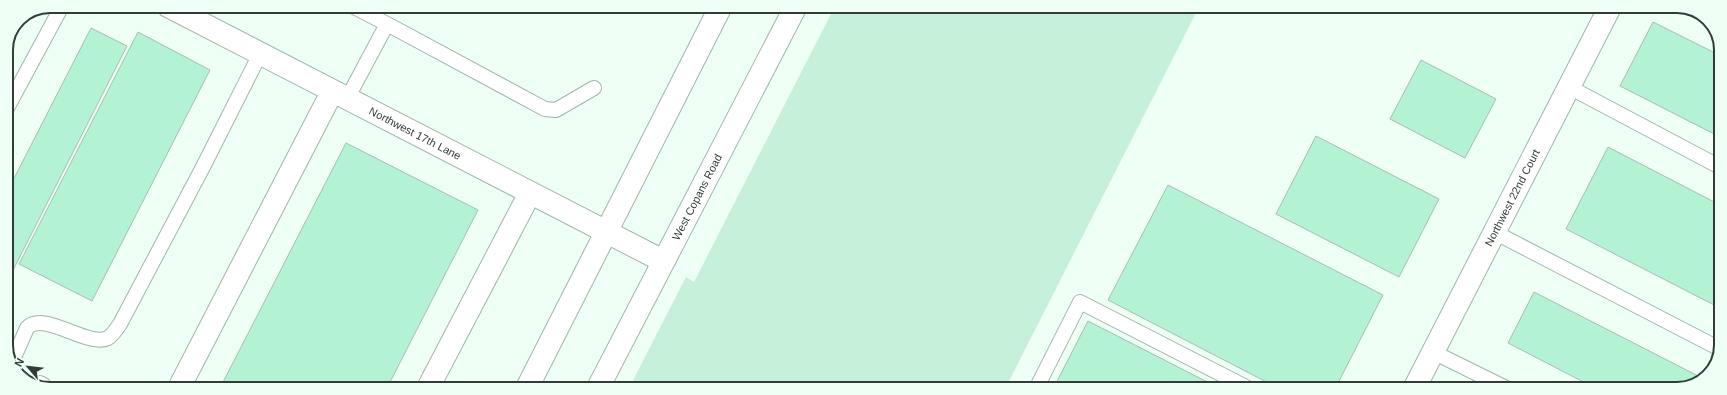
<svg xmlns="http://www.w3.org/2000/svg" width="1727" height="395" font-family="Arial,sans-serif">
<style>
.green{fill:#c7f0db}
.building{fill:#b3f2d3;stroke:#a9bdb3}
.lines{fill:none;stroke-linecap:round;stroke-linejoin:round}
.service-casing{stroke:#a1b5ab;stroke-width:16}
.minor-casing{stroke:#a1b5ab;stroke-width:24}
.secondary-casing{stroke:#a1b5ab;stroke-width:24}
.service{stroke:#fff;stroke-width:14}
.minor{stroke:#fff;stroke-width:22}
.secondary{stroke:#fff;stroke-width:22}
.labels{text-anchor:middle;stroke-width:3;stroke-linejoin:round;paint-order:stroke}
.street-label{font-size:11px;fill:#333b37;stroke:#eefff6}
.rim{fill:none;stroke:#333b37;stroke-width:2}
</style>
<rect width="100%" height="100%" fill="#eefff6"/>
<path class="green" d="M835 6 1199 7 1005 389 629 388 686 277 694 282Z"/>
<path class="building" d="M1653 22 1721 56 1720 137 1620 86Z
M91 28 127 46 6 284V194Z
M138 32 210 70 92 301 19 264Z
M1421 60 1496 99 1465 158 1390 119Z
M1316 136 1439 199 1399 277 1276 214Z
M346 143 478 210 387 388H220Z
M1608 147 1720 205V308L1566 229Z
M1168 185 1383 295 1335 389H1280L1108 300Z
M1534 292 1704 379 1677 389H1597L1508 343Z
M1088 321 1221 389H1053Z"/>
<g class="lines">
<g class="service-casing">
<path id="service" d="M387 24 545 109 556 110 594 88
M1569 87 1720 167
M347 99 387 24 352 6
M6 110 62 6
M1494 232 1720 349
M1433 352 1508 389
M12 362 27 328C44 310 88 348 108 338 113 335 117 328 120 324L204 165 260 54
M1036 389 1080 302 1250 389"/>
</g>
<g class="minor-casing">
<g id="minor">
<path id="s1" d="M168 6 663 261"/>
<path d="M39 387 41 388"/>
<path d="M179 388 332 92"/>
<path d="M428 388 530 193"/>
<path id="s2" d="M1414 389 1610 7"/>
</g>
</g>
<g class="secondary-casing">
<g id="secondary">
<path d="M527 388 721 6"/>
<path id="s3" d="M598 388 796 6"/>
</g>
</g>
<use href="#service" class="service"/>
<use href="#minor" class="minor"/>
<use href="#secondary" class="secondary"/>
</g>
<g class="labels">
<g class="street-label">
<text dy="4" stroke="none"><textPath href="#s1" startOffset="278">Northwest 17th Lane</textPath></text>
<text dy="4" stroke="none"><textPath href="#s3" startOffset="215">West Copans Road</textPath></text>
<text dy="4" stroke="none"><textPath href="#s2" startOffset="215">Northwest 22nd Court</textPath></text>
</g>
</g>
<path d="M0 0H1727V395H0ZM50 13H1677A37 37 0 0 1 1714 50V345A37 37 0 0 1 1677 382H50A37 37 0 0 1 13 345V50A37 37 0 0 1 50 13Z" fill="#eefff6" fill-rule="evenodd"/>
<path class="rim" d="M50 13H1677A37 37 0 0 1 1714 50V345A37 37 0 0 1 1677 382H50A37 37 0 0 1 13 345V50A37 37 0 0 1 50 13Z"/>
<g transform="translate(28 367) rotate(298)" stroke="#eefff6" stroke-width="3" paint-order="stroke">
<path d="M0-3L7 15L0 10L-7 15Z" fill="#333b37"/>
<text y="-6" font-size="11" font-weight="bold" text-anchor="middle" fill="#333b37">N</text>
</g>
</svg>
